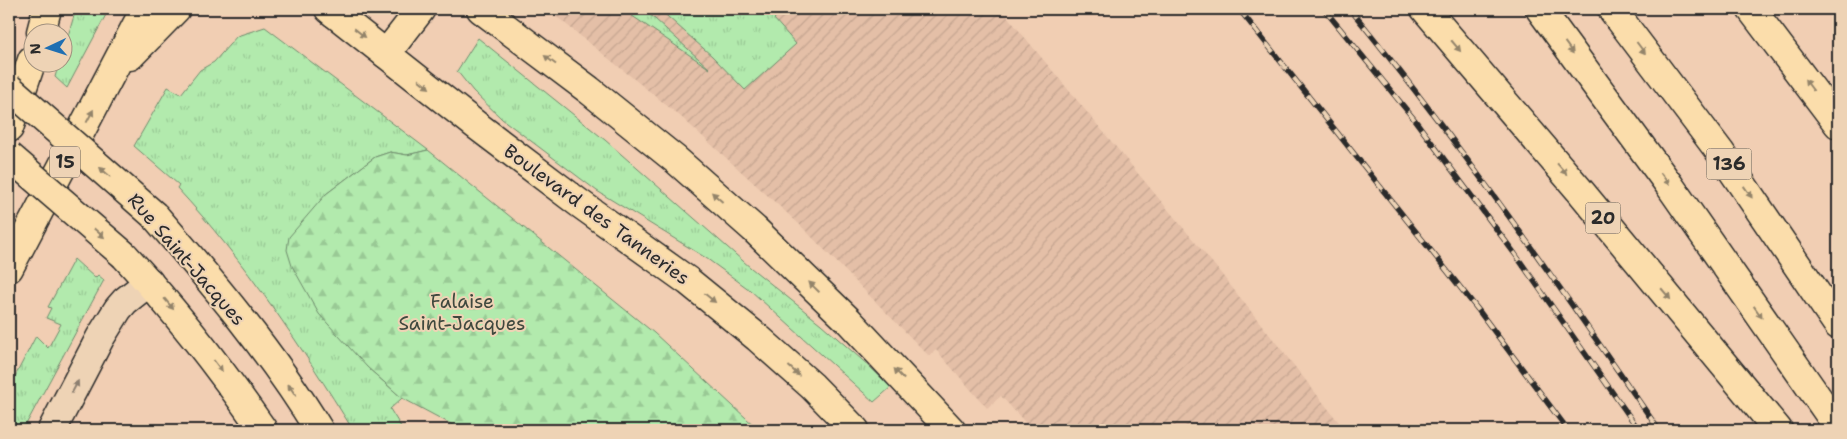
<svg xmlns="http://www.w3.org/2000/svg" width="1847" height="439" font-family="'Shantell Sans',sans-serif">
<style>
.industrial{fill:url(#industrial-furrows)}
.grass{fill:url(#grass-tufts);stroke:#6e8a6c}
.forest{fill:url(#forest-firs);stroke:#6e8a6c}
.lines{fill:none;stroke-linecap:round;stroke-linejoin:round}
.minor-casing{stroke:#2b2b2b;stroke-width:31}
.major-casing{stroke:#2b2b2b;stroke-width:31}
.highway-casing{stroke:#2b2b2b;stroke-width:31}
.minor{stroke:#eed3b5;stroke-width:28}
.major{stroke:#fbddab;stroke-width:28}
.highway{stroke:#fbddab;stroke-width:28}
.rail-casing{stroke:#2b2b2b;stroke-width:5.5}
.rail{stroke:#eed3b5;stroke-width:4;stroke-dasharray:11;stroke-linecap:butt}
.major-bridge-casing{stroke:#2b2b2b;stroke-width:31;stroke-linecap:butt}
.major-bridge{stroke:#fbddab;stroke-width:28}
.oneway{fill:#93846b}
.oneway2{fill:#8c7f70}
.labels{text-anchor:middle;stroke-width:4;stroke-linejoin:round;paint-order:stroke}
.shield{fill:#eed3b5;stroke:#665d54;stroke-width:1}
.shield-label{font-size:18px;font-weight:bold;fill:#2b2b2b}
.street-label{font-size:19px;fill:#2b2b2b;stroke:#eed3b5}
.park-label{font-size:19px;fill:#3f483e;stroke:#eed3b5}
</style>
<defs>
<pattern id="industrial-furrows" width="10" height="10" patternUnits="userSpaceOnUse" patternTransform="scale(1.25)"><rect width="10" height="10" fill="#e4bfa7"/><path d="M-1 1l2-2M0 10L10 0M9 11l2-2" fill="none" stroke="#c4a490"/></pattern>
<pattern id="grass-tufts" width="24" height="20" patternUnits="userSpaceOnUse" patternTransform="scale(1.25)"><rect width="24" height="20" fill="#b2eaad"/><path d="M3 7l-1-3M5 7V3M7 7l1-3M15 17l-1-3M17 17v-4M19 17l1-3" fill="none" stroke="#99c995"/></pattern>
<pattern id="forest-firs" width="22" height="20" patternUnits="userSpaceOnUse" patternTransform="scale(1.25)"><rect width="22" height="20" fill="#b2eaad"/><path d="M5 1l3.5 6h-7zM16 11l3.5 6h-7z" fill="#99c995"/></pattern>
</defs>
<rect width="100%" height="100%" fill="#f1ceb3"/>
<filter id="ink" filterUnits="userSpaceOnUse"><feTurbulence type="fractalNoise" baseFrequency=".02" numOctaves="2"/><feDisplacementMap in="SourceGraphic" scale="10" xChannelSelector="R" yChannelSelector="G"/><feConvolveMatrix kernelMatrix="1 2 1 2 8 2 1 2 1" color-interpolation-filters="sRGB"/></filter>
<g filter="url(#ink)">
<path class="industrial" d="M547 9H1001L1215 266 1345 430H1032L1001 396 987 408 936 350 929 356 799 224 680 116Z"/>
<path class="grass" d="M76 9H109L67 88 55 77 59 63 62 62 63 53Z
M628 9H644L710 69 625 11Z
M659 9H784L774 19 796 44 745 90 712 56Z
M265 27 428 150 407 155 390 152 375 157 326 194 367 367 402 398 390 409 403 430H353C301 346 245 261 177 188L179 185 134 146 168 87 181 94 200 70 214 62 237 36Z
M478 38 605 140 751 268 821 324 869 366 891 387 874 402 750 290 706 258 597 191 502 119 473 91 457 71Z
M74 259 95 278 98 275 104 280 23 430H9V388L36 336 48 348 61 324 46 318 51 308 48 307Z"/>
<path class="forest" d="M428 150 654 333 759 430H462L402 398 367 367 319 314 292 266 287 250 289 237 326 194 375 157 390 152 407 155Z"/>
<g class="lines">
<g class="minor-casing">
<path id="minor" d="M52 430 100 338 118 309 125 301 149 282"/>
</g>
<g class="major-casing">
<path id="major" d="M329 9 476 125 579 203 688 281 758 338 812 386 855 430
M481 9 589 90 676 160 754 229 849 321 951 430
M155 216C214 284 272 353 319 430
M124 255C175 310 220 368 263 430"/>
</g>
<g class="highway-casing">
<path id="highway" d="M1425 9 1581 192 1778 430
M1540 9 1670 186 1838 427
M1612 9 1720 152 1838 325
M1751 9 1838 124
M334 13 337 9
M41 32 47 9
M386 54 421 9
M130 56 176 9
M9 128 32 60
M9 268 145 9"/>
</g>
<use href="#minor" class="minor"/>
<use href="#major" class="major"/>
<use href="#highway" class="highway"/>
<g class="rail-casing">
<path id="rail" d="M1239 9 1479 311 1568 430
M1324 9 1414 119 1515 254 1639 430
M1350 9C1460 143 1560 287 1659 430"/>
</g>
<use href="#rail" class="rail"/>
<g class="major-bridge-casing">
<path id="major-bridge" d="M9 88 155 216
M9 156 124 255"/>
</g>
<use href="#major-bridge" class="major-bridge"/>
</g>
<defs><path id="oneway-solid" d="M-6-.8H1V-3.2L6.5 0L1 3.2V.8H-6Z" transform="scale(1.25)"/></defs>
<g class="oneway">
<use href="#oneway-solid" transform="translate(360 33) rotate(38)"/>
<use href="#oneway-solid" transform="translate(1456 46) rotate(50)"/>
<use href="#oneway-solid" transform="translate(1569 48) rotate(54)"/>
<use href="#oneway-solid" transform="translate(1641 48) rotate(53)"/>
<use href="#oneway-solid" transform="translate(550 60) rotate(-143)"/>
<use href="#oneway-solid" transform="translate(424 84) rotate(39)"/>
<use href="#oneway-solid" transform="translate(1809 85) rotate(-127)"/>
<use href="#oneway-solid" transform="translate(90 116) rotate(-62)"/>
<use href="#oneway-solid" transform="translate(1562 169) rotate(49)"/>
<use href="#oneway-solid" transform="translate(105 172) rotate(-139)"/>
<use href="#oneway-solid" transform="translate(1665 179) rotate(54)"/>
<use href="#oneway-solid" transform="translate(1748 192) rotate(55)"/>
<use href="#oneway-solid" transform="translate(717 197) rotate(-138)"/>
<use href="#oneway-solid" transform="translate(99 233) rotate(41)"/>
<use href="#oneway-solid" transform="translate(814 287) rotate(-136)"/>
<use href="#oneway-solid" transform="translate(1666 294) rotate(50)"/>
<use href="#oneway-solid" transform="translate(710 298) rotate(39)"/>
<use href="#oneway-solid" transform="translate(169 304) rotate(50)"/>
<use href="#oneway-solid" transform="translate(1758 312) rotate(55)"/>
<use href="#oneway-solid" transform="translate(218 366) rotate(53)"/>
<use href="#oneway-solid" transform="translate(794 371) rotate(42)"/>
<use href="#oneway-solid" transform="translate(899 374) rotate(-133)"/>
<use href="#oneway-solid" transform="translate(292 390) rotate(-124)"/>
</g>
<use class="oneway2" href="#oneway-solid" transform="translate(75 387) rotate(-62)"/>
</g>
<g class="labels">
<g class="shield">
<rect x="50" y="146.5" width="30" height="31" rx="4"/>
<rect x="1706.5" y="148.5" width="45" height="31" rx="4"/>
<rect x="1585.5" y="202.5" width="35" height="31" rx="4"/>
</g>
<g class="shield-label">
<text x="65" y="168">15</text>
<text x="1729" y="170">136</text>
<text x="1603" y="224">20</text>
</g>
<g class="street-label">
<text transform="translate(597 214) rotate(36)" y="7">Boulevard des Tanneries</text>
<text transform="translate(187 259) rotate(49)" y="7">Rue Saint-Jacques</text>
</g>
<g class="park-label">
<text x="462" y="308">Falaise<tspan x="462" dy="22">Saint-Jacques</tspan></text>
</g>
</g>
<rect width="1847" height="439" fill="none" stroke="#eed3b5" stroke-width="30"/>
<rect x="15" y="15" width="1817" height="409" fill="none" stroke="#2b2b2b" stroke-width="2" filter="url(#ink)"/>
<g transform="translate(48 48) rotate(266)"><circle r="24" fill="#eed3b5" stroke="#a0907e"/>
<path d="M0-4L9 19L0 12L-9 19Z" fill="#1f6fb2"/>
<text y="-8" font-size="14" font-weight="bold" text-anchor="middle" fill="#2b2b2b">N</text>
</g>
</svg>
